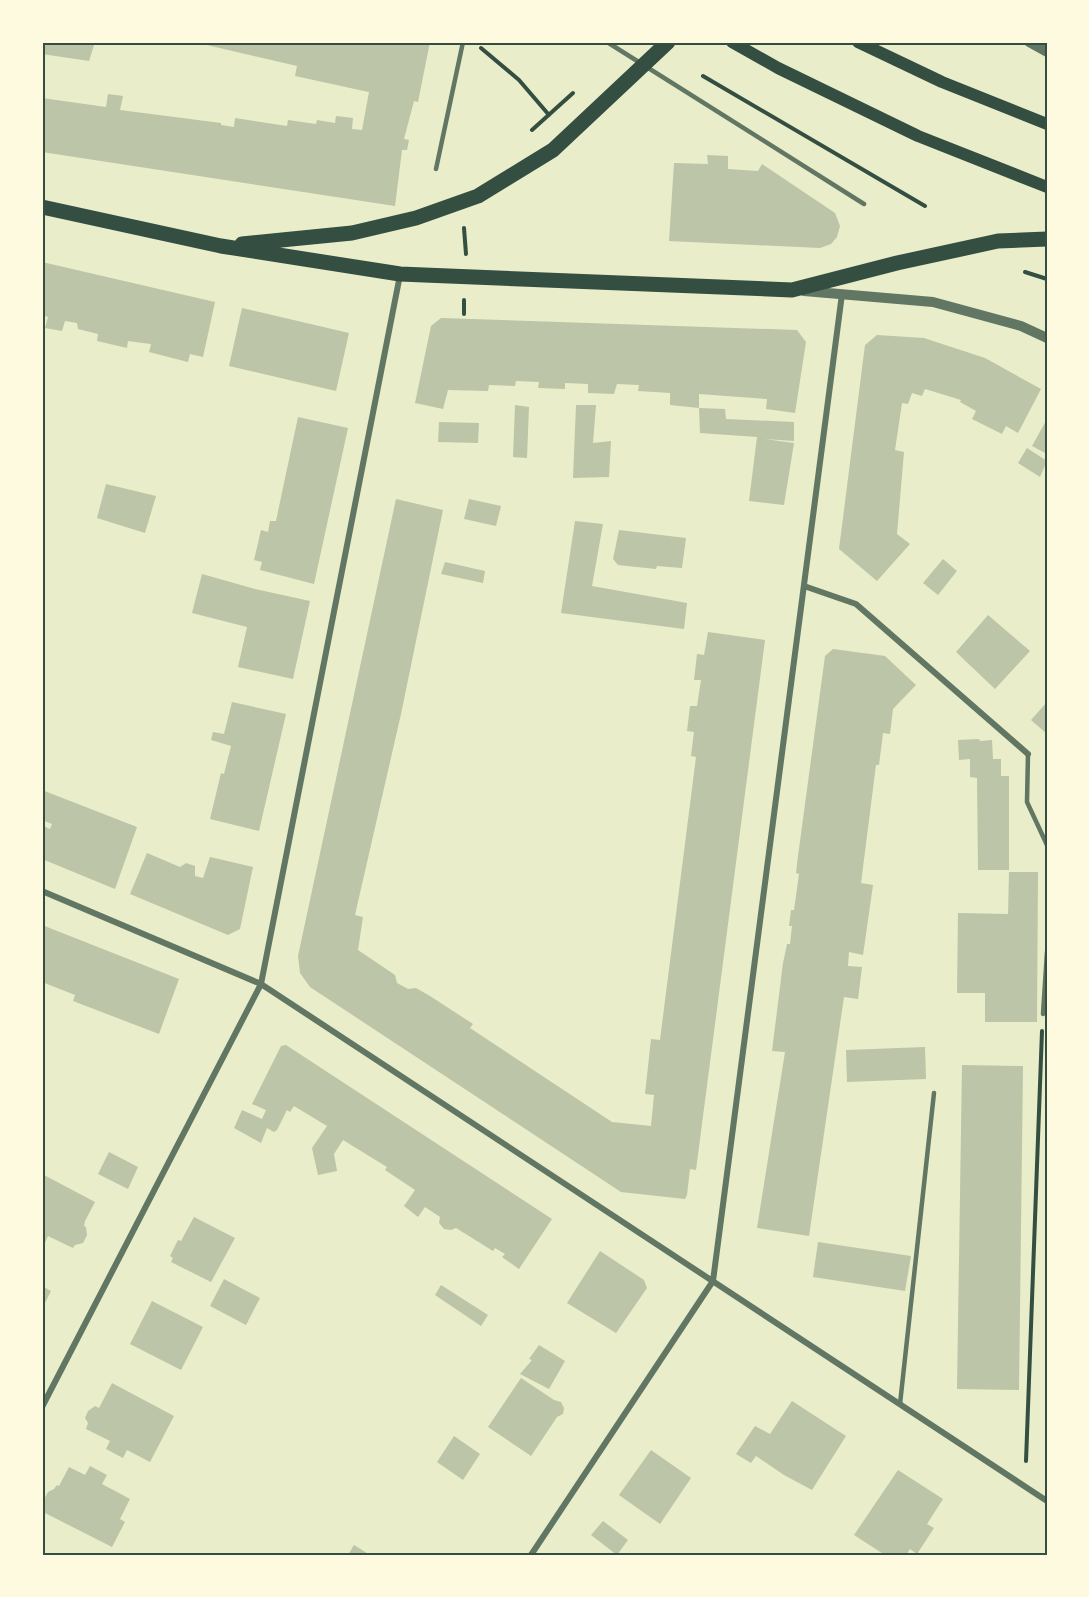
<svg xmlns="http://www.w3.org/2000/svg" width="1089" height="1597" font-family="'Work Sans',sans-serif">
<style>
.building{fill:#bcc5a7}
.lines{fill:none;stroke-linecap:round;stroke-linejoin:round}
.path{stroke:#344e41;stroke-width:4}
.service{stroke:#617663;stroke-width:4.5}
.minor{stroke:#617663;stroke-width:6}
.tertiary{stroke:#617663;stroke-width:10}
.secondary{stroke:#344e41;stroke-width:12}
.primary{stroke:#344e41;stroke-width:15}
.neatline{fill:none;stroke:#344e41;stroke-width:2}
</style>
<rect width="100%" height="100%" fill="#e9edc9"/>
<path class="building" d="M42 42H95L89 61 42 54Z
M194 42H430L418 102 414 101 404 139 409 140 407 150H402L395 206 42 152V98L106 107 108 94 123 96 120 110 221 123V125L234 127 235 118 287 126 288 120 316 124 317 120 335 123 336 116 353 118 352 129 362 130 369 92 387 96 295 76 297 66Z
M707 155 728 156V169L758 171 762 164 835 213 840 226 837 237 831 244 820 248 669 241 674 163 708 164Z
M42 262 215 302 203 357 190 354 188 362 149 352 151 344 128 341 127 348 97 341 98 334 78 329 77 323 65 321 62 331 45 328 48 317 42 315Z
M242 308 349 333 336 391 229 366Z
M441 318 797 330 806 342 795 413 766 409 767 399 699 394V408L670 405V393L638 391 639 385 617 384 614 394 588 393V384L565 383V389L538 388 539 382 516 381 515 386 489 385 488 391 448 390 443 409 415 403 431 326Z
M877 335 924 338 985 358 1041 389 1018 433 1006 426 1002 434 972 419 976 411 960 402 961 400 925 389 922 396 912 393 908 404 902 403 895 450 904 452 897 534 910 544 877 581 839 549 865 345Z
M515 405 529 407 527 458 513 457Z
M576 405H596L593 443 611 441 609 477 573 478Z
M699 408 725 409 726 419 794 422V441L765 439 794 443 784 505 749 501 757 437 700 433Z
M298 417 348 428 314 584 260 570 262 562 254 560 261 530 268 532 270 521H276Z
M1047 419V454L1032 446Z
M439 422 479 423 478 443 438 442Z
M1027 448 1047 461 1040 477 1018 463Z
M106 484 156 496 145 533 97 518Z
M396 499 443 510 401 714 355 915 363 917 358 950 395 975 397 983 408 989 416 988 430 996 473 1024 470 1028 612 1122 651 1126 654 1095 645 1094 651 1039 660 1040 696 757 691 756 694 732 687 731 690 706H697L701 680H694L697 654 704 655 708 632 765 640 696 1170 690 1169 687 1195 685 1199 621 1192 310 987 300 973 298 956Z
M469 499 501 506 496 526 464 519Z
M575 521 603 524 592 586 687 603 684 629 561 613Z
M619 530 686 538 682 568 657 566 656 569 618 565 613 559Z
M943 559 957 571 938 595 923 583Z
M445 562 485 571 483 583 441 574Z
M202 574 255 589 310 601 293 679 238 667 247 627 192 613Z
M988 615 1030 651 995 689 956 652Z
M833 649 885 656 916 685 893 709 890 734 883 733 879 765H876L861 883 873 885 863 955 849 952 848 966 862 967 858 999 844 997 809 1236 757 1228 785 1052 772 1051 783 963 787 944H790L792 926H789L791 910H794L799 874 796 873 798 856 825 656Z
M232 702 286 714 259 831 210 819 221 773 224 774 231 746 211 740 213 732 224 734Z
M1047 702V734L1031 720Z
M979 739 980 741 992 740 993 759H1001V776H1009V870H978L977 778 970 777V759L959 760 958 740Z
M42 790 137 827 115 889 42 859V825L50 829 52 824 42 820Z
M147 853 180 867 186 863 195 866V876L203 878 210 857 253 867 240 929 228 935 130 894Z
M1009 872H1038L1037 1022H985V993H957L958 913 1008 914Z
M42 925 179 979 159 1034 73 1001 75 995 42 982Z
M286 1045 552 1219 519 1269 502 1257 505 1254 495 1248 493 1251 456 1228 451 1230 444 1229 439 1223 440 1217 425 1207 418 1217 404 1206 415 1190 385 1170 387 1167 343 1140 334 1154 337 1171 318 1175 312 1148 327 1126 294 1106 290 1112 287 1110 277 1130 274 1132 267 1128 261 1143 234 1128 242 1110 262 1119 266 1110 252 1104 281 1046Z
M925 1047 926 1079 847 1082 846 1050Z
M962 1065 1023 1066 1019 1390 957 1389Z
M109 1152 138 1167 128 1189 98 1174Z
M42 1174 95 1202 85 1221 84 1226 86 1227 87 1235 83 1243 75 1245 73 1248 48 1236 44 1245 42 1244Z
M194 1217 235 1238 211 1282 171 1262 173 1258 170 1256 178 1240 181 1241Z
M818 1242 911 1256 905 1291 813 1277Z
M600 1251 644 1280 647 1288 616 1333 567 1303Z
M224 1279 260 1298 246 1325 210 1306Z
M441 1285 488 1315 481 1326 435 1295Z
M42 1286 51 1291 42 1309Z
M152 1301 203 1327 181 1370 130 1344Z
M539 1345 565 1361 549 1389 520 1374 532 1360 529 1359Z
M521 1378 554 1400 561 1402 564 1408 563 1414 557 1417 531 1456 488 1427Z
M112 1383 174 1416 150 1462 127 1450 123 1458 106 1449 110 1441 86 1429 88 1423 85 1418 88 1411 95 1406 99 1408Z
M792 1401 846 1436 812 1490 784 1475 756 1456 751 1463 736 1454 755 1426 770 1434Z
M454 1436 480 1454 463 1480 437 1462Z
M651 1450 691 1478 660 1524 619 1495Z
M90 1466 107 1475 102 1484 130 1499 120 1519 125 1522 112 1547 43 1512 45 1507 43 1501 48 1492 54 1489 57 1485 59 1486 69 1467 85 1475Z
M898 1470 943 1499 927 1524 934 1528 917 1554 910 1549 906 1555H885L854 1535Z
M603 1521 628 1540 617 1555 591 1535Z
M354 1545 370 1555H348Z"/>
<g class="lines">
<path class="path" d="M481 48 519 80 549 115
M703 76 925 206
M532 130 573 93
M464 228 466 254
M1025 272 1047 279
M464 314V300
M1026 1461 1042 1031"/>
<path class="service" d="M607 42 864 204
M436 169 463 42
M1028 754 1027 802 1047 845
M1043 1014 1047 952
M900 1404 934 1093"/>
<path class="minor" d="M804 586 856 604 1028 754
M42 891 261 984 1047 1501
M42 1407 261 984 400 275
M531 1555 713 1281 842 294"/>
<path class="tertiary" d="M1029 42 1047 52
M804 291 933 302 1021 326 1047 338"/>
<path class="secondary" d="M732 42 778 68 918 136 1047 187
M858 42 942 82 1047 124"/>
<path class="primary" d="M42 207 221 246 400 274 792 290 897 263 998 241 1047 239
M242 244 352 233 416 218 478 196 553 150 668 42"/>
</g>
<rect width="1089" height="1597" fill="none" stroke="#fefae0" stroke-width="87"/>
<rect x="44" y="44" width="1002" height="1510" class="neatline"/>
</svg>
